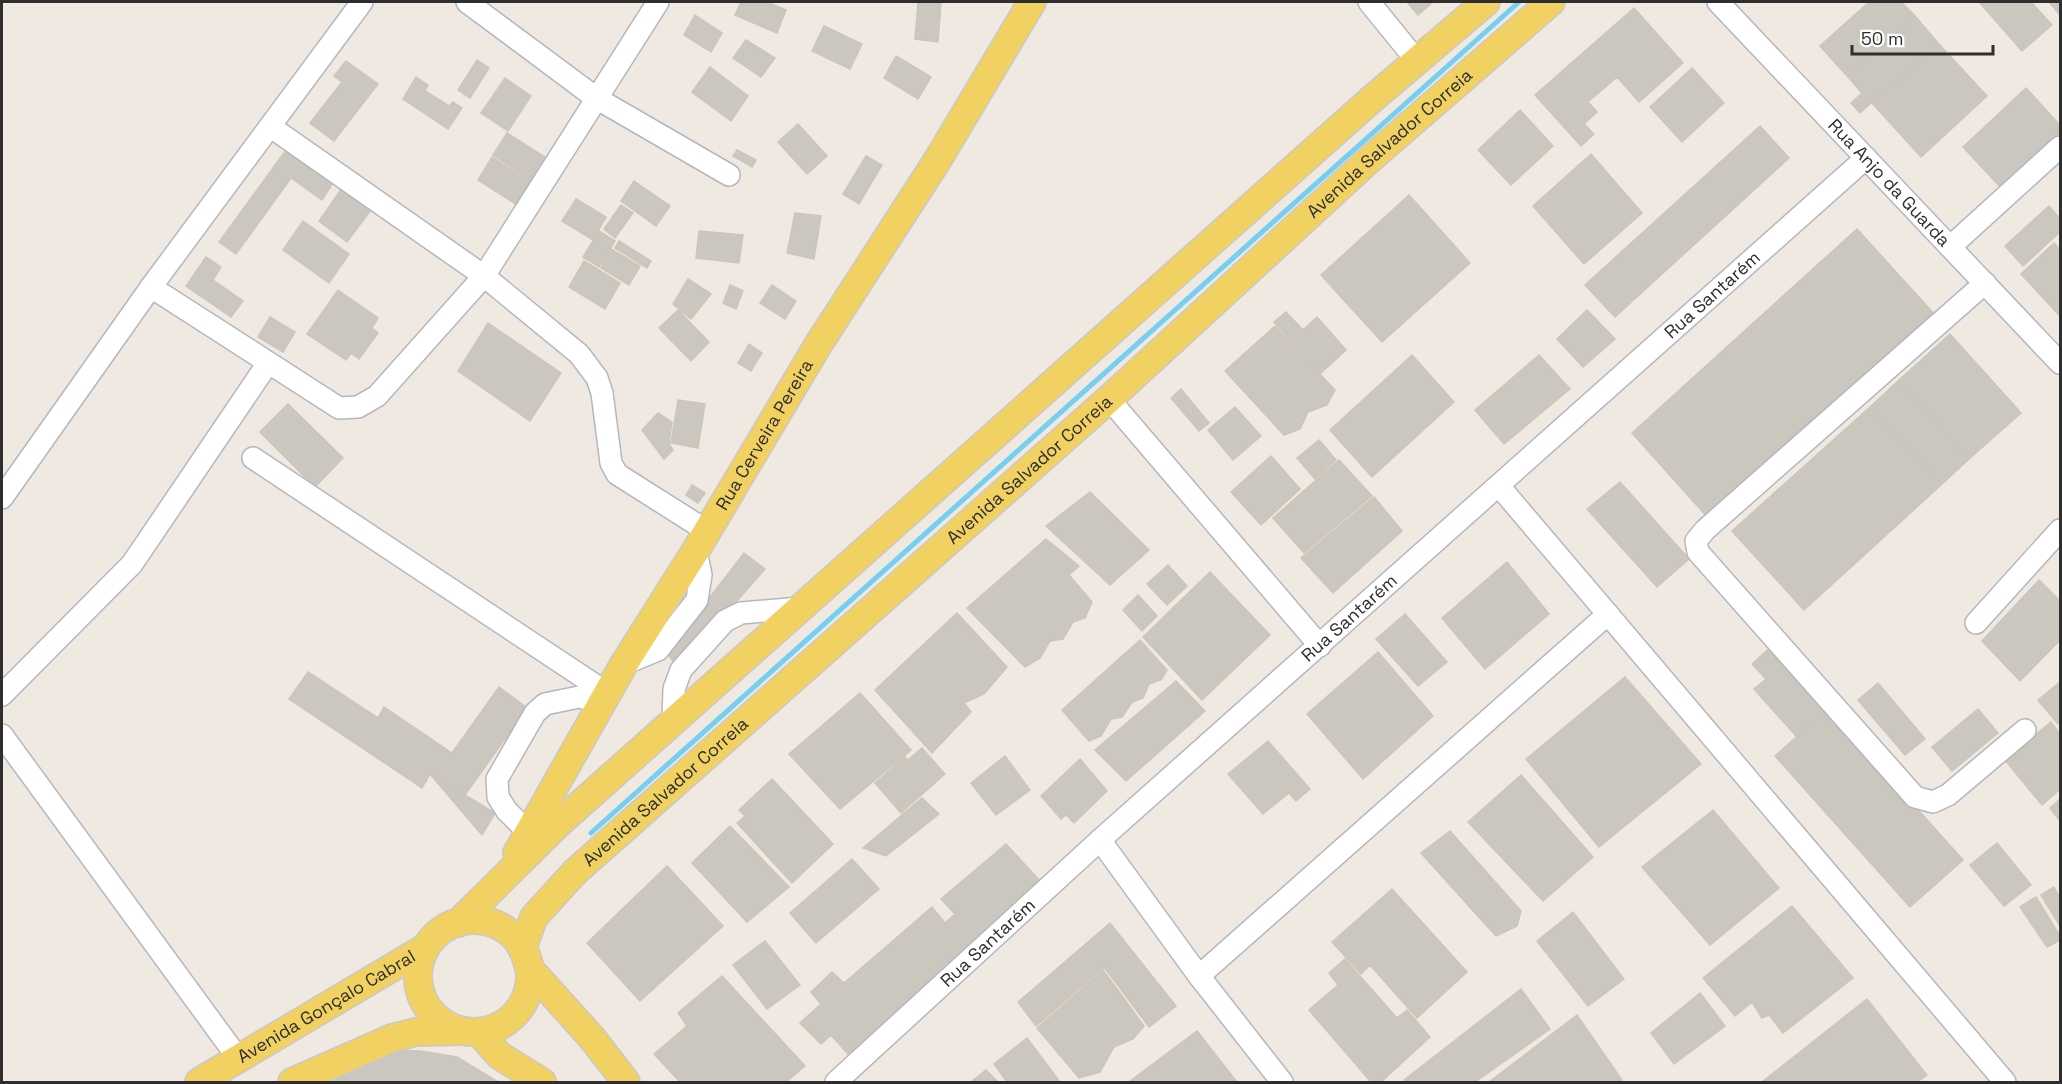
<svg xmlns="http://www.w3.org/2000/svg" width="2062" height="1084" font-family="'Space Grotesk',sans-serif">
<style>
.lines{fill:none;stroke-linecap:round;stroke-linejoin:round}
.stream{stroke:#75cff0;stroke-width:5}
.building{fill:#cbc7bf;stroke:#cbc5ba;stroke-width:1.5}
.minor-casing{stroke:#b4b7c1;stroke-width:24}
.major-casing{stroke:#c9c9c9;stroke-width:30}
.minor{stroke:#fff;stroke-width:21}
.major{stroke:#f2d163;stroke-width:27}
.labels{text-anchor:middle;stroke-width:4.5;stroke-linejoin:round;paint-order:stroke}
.street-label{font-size:18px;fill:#2e2e2e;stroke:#fff}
</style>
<rect width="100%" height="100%" fill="#efe9e1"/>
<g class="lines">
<path class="stream" d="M591 833 1519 2"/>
</g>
<path class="building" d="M741 2H767L786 10 777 33 735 15Z
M918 2H941L938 42 915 39Z
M1407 2H1433L1418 15Z
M1869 2H1901L1915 16 1848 77 1820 46Z
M1979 2H2031L2052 25 2022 51Z
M2049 2H2060V15Z
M1634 8 1683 63 1639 102 1617 77 1588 102 1597 112 1584 124 1594 134 1581 146 1535 95Z
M695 15 722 33 711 52 684 35Z
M1915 16 1938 43 1860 113 1851 103 1862 93 1848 77Z
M824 26 862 44 850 69 812 51Z
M746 40 775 58 761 77 733 58Z
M1938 43 1987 96 1921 157 1872 103Z
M896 56 931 77 918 99 884 78Z
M477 60 489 68 470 98 458 90Z
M346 61 378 84 334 141 310 123 342 82 334 76Z
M710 67 748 96 731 121 692 92Z
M1692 68 1724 103 1682 142 1650 107Z
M416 77 428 85 425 91 449 106 453 102 462 108 448 129 403 99Z
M505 78 531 96 508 131 481 113Z
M2026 88 2060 125V136L2003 190 1963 147Z
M1520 110 1553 146 1511 185 1478 150Z
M798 124 827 156 807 174 778 142Z
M1760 126 1789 158 1615 317 1585 285Z
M507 133 548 159 534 183 493 155Z
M286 150 333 183 322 200 291 178 236 254 219 242Z
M737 150 756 160 752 167 733 156Z
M1591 154 1642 213 1584 264 1533 206Z
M866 156 882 165 859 204 843 194Z
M492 157 536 186 522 208 478 180Z
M634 181 670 206 656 226 621 201Z
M342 188 371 210 347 242 319 221Z
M1409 195 1470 263 1382 342 1321 275Z
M576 199 606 217 593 240 562 221Z
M621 205 633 213 615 238 604 229Z
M2049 206 2060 219V232L2023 266 2005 246Z
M795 213 821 216 814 259 787 253Z
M303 221 349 254 329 283 283 250Z
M1857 229 1936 316 1710 520 1632 433Z
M599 231 615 241 599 267 583 257Z
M699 231 743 235 739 263 696 258Z
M619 241 651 261 647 268 615 248Z
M2054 243 2060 250V316L2021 274Z
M611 249 640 266 629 285 601 268Z
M206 257 221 267 213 280 243 301 231 317 186 286Z
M584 261 620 283 605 309 569 287Z
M688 279 711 294 691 319 673 304Z
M730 285 743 291 736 309 723 303Z
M772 285 796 301 785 319 760 303Z
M338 290 378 318 372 328 378 333 359 359 351 353 346 360 307 334Z
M678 310 709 342 691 361 659 328Z
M1587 310 1615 339 1583 367 1557 339Z
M1286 312 1303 330 1317 317 1346 350 1321 373 1274 322Z
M270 317 295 332 283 352 258 337Z
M488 323 561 373 530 421 458 371Z
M1275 326 1335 390 1327 405 1308 412 1300 429 1284 435 1225 371Z
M1950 334 2021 413 1969 459 1898 381Z
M749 344 762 353 751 371 738 363Z
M1412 355 1454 402 1372 477 1330 430Z
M1539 355 1570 389 1504 444 1475 410Z
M1898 381 1969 459 1941 485 1870 407Z
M1181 389 1209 423 1199 431 1171 398Z
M678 400 705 404 698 448 671 443Z
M288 404 343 458 315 487 260 432Z
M1235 407 1261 436 1233 460 1208 430Z
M1870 407 1941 485 1804 610 1732 531Z
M658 413 672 422 669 444 673 450 664 459 642 430Z
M1319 440 1336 460 1315 479 1297 458Z
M1271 456 1300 489 1261 525 1231 492Z
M1339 460 1372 496 1304 553 1273 518Z
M1620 482 1689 559 1657 587 1587 509Z
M692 485 705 493 698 503 686 495Z
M1090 492 1149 550 1110 585 1046 526Z
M1374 497 1402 531 1333 593 1301 558Z
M1046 539 1079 566 1069 575 1092 602 1085 618 1073 622 1063 639 1050 641 1040 658 1025 667 967 608Z
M744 553 765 569 678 668 667 653Z
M1507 562 1549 614 1485 669 1442 618Z
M1168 565 1187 586 1167 605 1147 584Z
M1210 572 1270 635 1202 700 1143 637Z
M2039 580 2060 601V640L2020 681 1982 641Z
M1138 595 1157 616 1142 631 1123 610Z
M957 613 1007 667 984 694 964 703 971 712 932 753 875 690Z
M1405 614 1447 662 1418 686 1376 639Z
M1140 640 1167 670 1161 680 1149 684 1143 698 1132 702 1122 717 1111 719 1101 736 1089 741 1062 710Z
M1772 646 1828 709 1797 737 1754 689 1766 679 1752 664Z
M1378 652 1433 716 1363 779 1307 714Z
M308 672 378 718 384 707 452 753 499 687 527 708 465 795 430 774 422 788 289 699Z
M1625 677 1701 764 1599 847 1526 759Z
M1176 681 1205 711 1126 781 1095 750Z
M2060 682V722L2058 724 2038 700Z
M1878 683 1925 739 1905 755 1858 700Z
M860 693 911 750 840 809 789 754Z
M1828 709 1963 860 1910 907 1775 756Z
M1978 709 1998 733 1952 771 1932 747Z
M2051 722 2060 734V789L2042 805 2005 760Z
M1268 741 1310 789 1296 801 1289 793 1263 814 1228 774Z
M922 748 945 774 901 813 875 783 905 757 908 760Z
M1005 756 1030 790 996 815 971 783Z
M1080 759 1107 791 1074 823 1066 815 1061 819 1041 796Z
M430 774 495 813 482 835Z
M1521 775 1593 857 1543 901 1468 822Z
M772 779 833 844 792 883 737 823 745 816 739 810Z
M922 798 939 814 886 856 863 848Z
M2060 799V821L2050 808Z
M1713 810 1779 888 1710 945 1642 867Z
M730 826 789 887 747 922 692 863Z
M1450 831 1521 911 1517 926 1496 936 1421 853Z
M1997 843 2031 885 2004 906 1970 865Z
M1006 844 1042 883 848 1054 831 1035 821 1044 800 1023 821 1004 811 992 832 972 844 983 932 907 945 923 955 914 941 899Z
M852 859 879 889 816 943 790 913Z
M667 866 723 926 640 1001 587 943Z
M2054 887 2060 898V926L2041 895Z
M1392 889 1467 972 1417 1018 1370 965 1361 974 1332 942Z
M2036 897 2060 936V940L2047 947 2020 907Z
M1792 906 1853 978 1783 1033 1769 1015 1762 1018 1752 1002 1735 1016 1703 978Z
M1573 912 1624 979 1588 1006 1537 941Z
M1110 923 1176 1006 1149 1027 1104 967 1036 1026 1018 1002Z
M765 941 800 985 767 1009 733 965Z
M1345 959 1397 1018 1407 1010 1430 1037 1381 1082H1371L1309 1010 1338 985 1329 973Z
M1103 970 1144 1026 1133 1039 1114 1047 1100 1072 1079 1078 1037 1028Z
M722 976 805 1066 786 1082H680L654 1054 687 1026 678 1013Z
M1521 989 1550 1029 1475 1082H1406L1404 1080Z
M1700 993 1725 1026 1674 1064 1651 1033Z
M1867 999 1927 1075 1917 1082H1762Z
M1577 1015 1622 1080 1618 1082H1489Z
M1197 1031 1237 1082H1129Z
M1027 1038 1060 1082H1007L994 1064Z
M390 1050 421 1051 457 1057 498 1082H332Z
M986 1070 998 1082H971Z"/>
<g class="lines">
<g class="minor-casing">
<g id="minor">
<path d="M467 2 596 98 729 175"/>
<path d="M1369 2 1417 61"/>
<path id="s1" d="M1718 2 2060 363"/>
<path d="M271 127 484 276 579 354 597 378 602 393 611 463 617 474 707 531"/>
<path d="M1950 247 2060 147"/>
<path d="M1985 283 1705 530 1696 541 1698 552 1915 797 1933 802 1948 795 2025 730"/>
<path d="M151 287 339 408 358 407 377 396 484 276 658 2"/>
<path d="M1109 399 1320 646"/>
<path d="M253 458 607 693"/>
<path d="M1499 486 2005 1082"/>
<path d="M2 498 151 287 362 2"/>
<path d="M1976 623 2060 530"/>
<path d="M624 664 658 650 697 600 701 575 696 550"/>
<path d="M2 695 132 564 268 363"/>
<path d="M673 721 674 689 681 670 725 621 741 613 800 608"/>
<path d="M2 735 238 1058"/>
<path d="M528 832 507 811 498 797 497 779 535 713 545 704 579 697 602 702"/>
<path d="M1100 840 1199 976 1282 1082"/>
<path d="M1199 976 1608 614"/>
<path id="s2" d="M836 1082 1100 840 1866 158"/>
</g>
</g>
<g class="major-casing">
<g id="major">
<path id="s3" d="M517 853 624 664 696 550 818 345 937 161 1032 2"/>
<circle cx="474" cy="976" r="56"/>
<path d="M458 923 558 824 1372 99 1486 2"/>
<path id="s4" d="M522 949 534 917 575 872 1109 399 1369 160 1551 2"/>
<path d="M526 958 529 968 592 1038 626 1082"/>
<path d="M479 1032 500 1056 542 1082"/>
<path id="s5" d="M199 1082 425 948"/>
<path d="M292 1082 392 1038 416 1032 461 1031"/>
</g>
</g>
<use href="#minor" class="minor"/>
<use href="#major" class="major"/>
</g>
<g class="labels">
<g class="street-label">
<text dy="6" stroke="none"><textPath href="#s4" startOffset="1188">Avenida Salvador Correia</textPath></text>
<text dy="6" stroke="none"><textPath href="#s1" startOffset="249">Rua Anjo da Guarda</textPath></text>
<text dy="6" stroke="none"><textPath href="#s2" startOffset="1178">Rua Santarém</textPath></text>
<text dy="6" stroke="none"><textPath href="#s3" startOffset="486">Rua Cerveira Pereira</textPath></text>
<text dy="6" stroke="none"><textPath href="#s4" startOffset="702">Avenida Salvador Correia</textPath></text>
<text dy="6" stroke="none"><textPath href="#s2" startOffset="692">Rua Santarém</textPath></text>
<text dy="6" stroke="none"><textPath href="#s4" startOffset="216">Avenida Salvador Correia</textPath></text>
<text dy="6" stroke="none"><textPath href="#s2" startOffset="206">Rua Santarém</textPath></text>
<text dy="6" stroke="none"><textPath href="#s5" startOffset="148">Avenida Gonçalo Cabral</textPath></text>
</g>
</g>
<rect width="2062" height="1084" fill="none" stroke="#2e2e2e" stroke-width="6"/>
<path d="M1852 45v9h141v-9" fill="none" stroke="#2e2e2e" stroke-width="3"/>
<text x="1861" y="45" font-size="18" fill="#2e2e2e" stroke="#ffffff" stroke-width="4.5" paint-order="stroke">50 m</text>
</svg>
